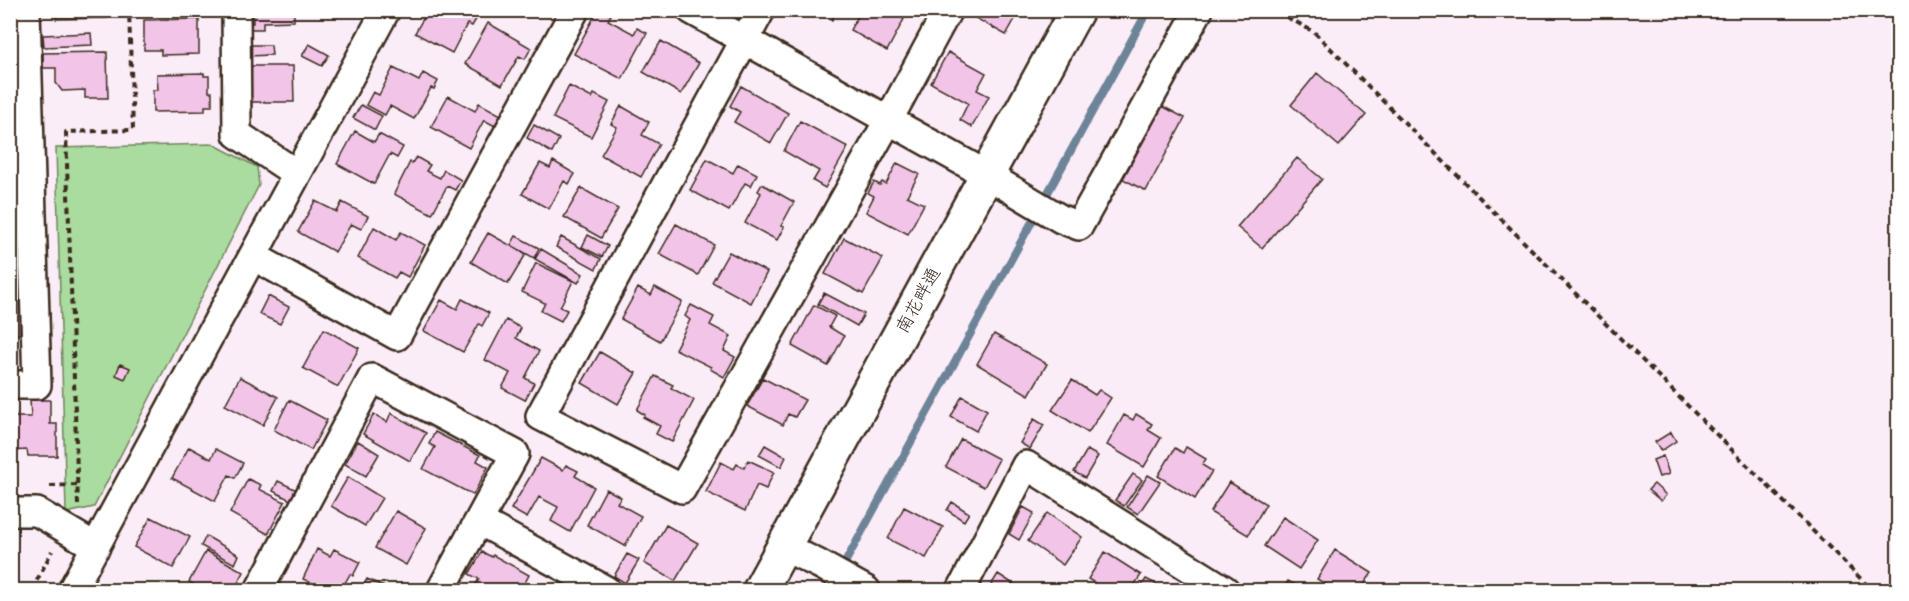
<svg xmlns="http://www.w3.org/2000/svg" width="1909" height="601" font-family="'Gochi Hand','Klee One',sans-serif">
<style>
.park{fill:#a9dc9e;stroke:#72835e;stroke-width:1.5}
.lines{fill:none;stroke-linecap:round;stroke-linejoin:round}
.stream{stroke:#6d8498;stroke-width:8}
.building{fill:#f2c4e8;stroke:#3b2a1e;stroke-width:1.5}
.minor-casing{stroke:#3b2a1e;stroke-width:32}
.tertiary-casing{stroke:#3b2a1e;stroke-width:38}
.path{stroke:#3b2a1e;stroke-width:4;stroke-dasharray:6 4.5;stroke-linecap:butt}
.minor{stroke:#fff;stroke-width:27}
.tertiary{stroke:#fff;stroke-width:33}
.labels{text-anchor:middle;stroke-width:5;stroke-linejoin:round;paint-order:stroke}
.street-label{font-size:18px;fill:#3b2a1e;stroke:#fff}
</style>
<rect width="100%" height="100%" fill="#fbedf8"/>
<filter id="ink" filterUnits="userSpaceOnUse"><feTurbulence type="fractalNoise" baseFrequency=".0167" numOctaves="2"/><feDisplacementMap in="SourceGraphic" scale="12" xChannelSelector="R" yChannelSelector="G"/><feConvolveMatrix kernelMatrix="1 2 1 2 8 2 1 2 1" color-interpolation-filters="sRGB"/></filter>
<g filter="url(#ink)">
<path class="park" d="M213 144 257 167 259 185 94 507 66 513 56 148Z"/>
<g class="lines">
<path class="stream" d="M830 590 1148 10"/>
</g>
<path class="building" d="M56 10H106L107 18 56 19Z
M249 10H294V21L263 22V29H249V23H253V12H249Z
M428 10H450L454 12 455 10H469L478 16 472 26 467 24 452 53 415 33Z
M598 10 611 15 608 20 634 34 637 28 647 33 622 79 574 54Z
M813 10H837L832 20Z
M861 10H888L904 19 887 51 850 30Z
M972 10H1020L1006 35 970 15Z
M199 19V54L161 55V50H144V20Z
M488 23 531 48 525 59 519 56 502 85 465 64Z
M91 33 92 45 44 47 43 35Z
M661 41 699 63 681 94 643 72Z
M309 44 329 55 322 66 302 56Z
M246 45H271L272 55 246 56Z
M107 52 108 98H85V90L62 91 56 83V68H43V53Z
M948 52 986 73 977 90 989 96 972 127 960 120 968 103 931 83Z
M249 66H293L294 102H250Z
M393 68 419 81 423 73 438 81 434 89 431 88 414 119 390 106 385 115 366 105 373 92 379 95Z
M204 73V76H209V92H212V106H205V111L153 112V90H158L157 74Z
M1317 73 1366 115 1339 146 1291 105Z
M569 86 592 98 594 94 609 102 591 137 553 118Z
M741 86 788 113 771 143 734 122 740 112 730 106Z
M448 96 475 111 479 103 501 115 495 126 484 120 469 148 431 127Z
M361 105 382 116 375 130 353 118Z
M621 106 649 122 642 135 659 144 641 177 601 155 617 127 611 124Z
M1162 106 1185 118 1146 191 1123 179Z
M800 121 848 147 825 188 813 181 819 171 784 151Z
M534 125 559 139 552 153 527 138Z
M355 131 374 142 379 134 403 147 397 158 390 154 374 184 337 164Z
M416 157 430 165 426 171 440 178 444 170 461 180 455 190 447 186 432 214 394 194 410 162 412 163Z
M1297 158 1322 179 1262 248 1237 227Z
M707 159 733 173 738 164 757 174 751 186 745 183 729 211 690 190Z
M553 161 575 174 569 184 564 181 549 209 522 194 540 163 550 168Z
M897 163 919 174 907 196 924 204 908 234 866 212 874 196 868 193 874 182 880 185 882 182 886 184Z
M762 184 794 202 781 226 784 227 777 240 745 223 761 193 758 191Z
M581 188 618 209 601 238 564 217Z
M315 201 337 212 342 202 368 216 361 229 351 224 335 252 298 232Z
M676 224 714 245 698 275 659 254Z
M374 227 396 240 401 232 425 245 408 277 399 272 395 278 358 258Z
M488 233 526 254 508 284 471 262Z
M588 235 608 246 602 257 582 247Z
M10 236H18V253H10Z
M516 236 539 248 534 258 511 245Z
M561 237 601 259 596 269 556 247Z
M844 238 883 258 863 294 825 274Z
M541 249 583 274 578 283 535 259Z
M729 252 767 272 751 303 712 282Z
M536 263 573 281 560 307 567 310 561 321 541 311 545 303 522 292Z
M10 269H19V284H10Z
M655 287 682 302 660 341 621 319 638 288 651 295Z
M824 293 864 314 857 326 818 304Z
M10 294H19L20 334H10Z
M268 296 289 307 280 324 259 314Z
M462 299 489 313 482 326 479 324 463 352 424 331 441 300 457 309Z
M691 305 714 317 710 325 731 336 724 351 735 357 724 377 710 369 711 367 675 349 690 320 685 316Z
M814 305 835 316 829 327 844 336 828 366 792 346Z
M506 320 521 328 516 338 539 351 525 378 534 383 525 400 502 388 510 373 485 360Z
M324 329 359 348 338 387 303 368Z
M994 334 1047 364 1029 395 977 364Z
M600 352 636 373 618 404 582 383Z
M120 364 130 368 125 379 116 375Z
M655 376 673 385 671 388 694 400 672 442 656 434 660 426 643 417 645 415 637 410Z
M240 377 278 397 263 425 225 405Z
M763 378 805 400 795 417 788 414 783 425 747 406Z
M1072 380 1095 395 1099 390 1111 398 1088 433 1052 410Z
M962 396 987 410 976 431 951 417Z
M30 400H50V424H57V456H28L27 450 10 451V413H15V417H31Z
M289 400 327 420 311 450 274 430Z
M391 413 426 433 410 461 363 434 374 414 387 422Z
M1136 414 1152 424 1148 430 1161 438 1144 467 1107 445 1124 415 1133 420Z
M1034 419 1044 425 1030 449 1020 443Z
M435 432 480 455 477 461 488 467 473 495 423 469 435 447 429 444Z
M1671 432 1676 441 1661 451 1655 442Z
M961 439 999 459 984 487 946 467Z
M358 441 379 454 366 476 345 464Z
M765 445 786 457 781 467 759 455Z
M189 447 211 459 216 449 243 463 235 478 229 475 215 501 172 478Z
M1186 447 1206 459 1202 465 1212 471 1195 499 1158 476 1175 448 1183 453Z
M1087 450 1098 456 1085 478 1074 472Z
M1663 456 1669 474 1659 477 1653 460Z
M541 458 563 470 566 465 578 471 575 476 594 487 570 532 551 521 558 507 539 497 527 518 511 509Z
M748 460 774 472 766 489 757 485 745 511 706 492 721 462 734 469 737 464 744 468Z
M1133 474 1142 480 1124 506 1115 500Z
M1148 475 1160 482 1138 514 1127 507Z
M348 477 382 498 365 526 331 506Z
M248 479 261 485 259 489 285 502 268 534 230 513Z
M278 481 301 492 296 503 273 491Z
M1229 482 1266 504 1248 535 1210 512Z
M1654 484 1666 495 1661 501 1648 490Z
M606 489 621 497 617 503 641 516 625 546 587 525Z
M952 502 969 513 964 521 947 510Z
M904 507 943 527 926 558 888 539Z
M1023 507 1034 513 1019 540 1009 534Z
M396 511 426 528 406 565 375 548Z
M1047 513 1082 537 1063 565 1028 541Z
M151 517 190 537 173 568 134 547Z
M1283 517 1318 540 1299 569 1264 546Z
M666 525 698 543 675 581 644 563Z
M206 536 239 555 235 564 201 546Z
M317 549 330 556 334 549 360 562 353 576 350 574 341 590H311L314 584 303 579Z
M1335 550 1372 573 1360 590H1335L1317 579Z
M206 551 244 572 234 590H204L189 582Z
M482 552 492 557 493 555 529 575 521 590H488L476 584 479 579 469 574Z
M1105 552 1141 575 1131 590H1106L1088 579Z
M627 554 639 560 625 583 614 576Z
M998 574 1023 590H988Z
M367 579 391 590H361Z
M1146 579 1156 584 1151 590H1139Z
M1288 581 1299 587 1297 590H1282Z"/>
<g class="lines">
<g class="minor-casing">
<path id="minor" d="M236 10 237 134 297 174
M691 10 987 175 1061 219 1079 226 1199 10
M761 10 540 416 682 489 888 121 948 10
M253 256 397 336 575 10
M10 385H37L26 10
M10 512H37L96 547
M479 521 606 590
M784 547 819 564 866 590
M72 590 386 10
M259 590 372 378 515 454 441 590
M961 590 1026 465 1225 590"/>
</g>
<g class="tertiary-casing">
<path id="tertiary" d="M760 590 1077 10"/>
</g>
<path class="path" d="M1287 17 1314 32 1872 590
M50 486 77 485
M78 505 66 132 133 130 129 10
M32 590 52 551"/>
<use href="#minor" class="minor"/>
<use href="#tertiary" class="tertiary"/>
</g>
</g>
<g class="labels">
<g class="street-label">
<text transform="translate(918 300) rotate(-61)" y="6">南花畔通</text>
</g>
</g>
<rect width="1909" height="601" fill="none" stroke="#fff" stroke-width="36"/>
<rect x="18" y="18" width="1873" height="565" fill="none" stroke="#3b2a1e" stroke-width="2" filter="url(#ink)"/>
</svg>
